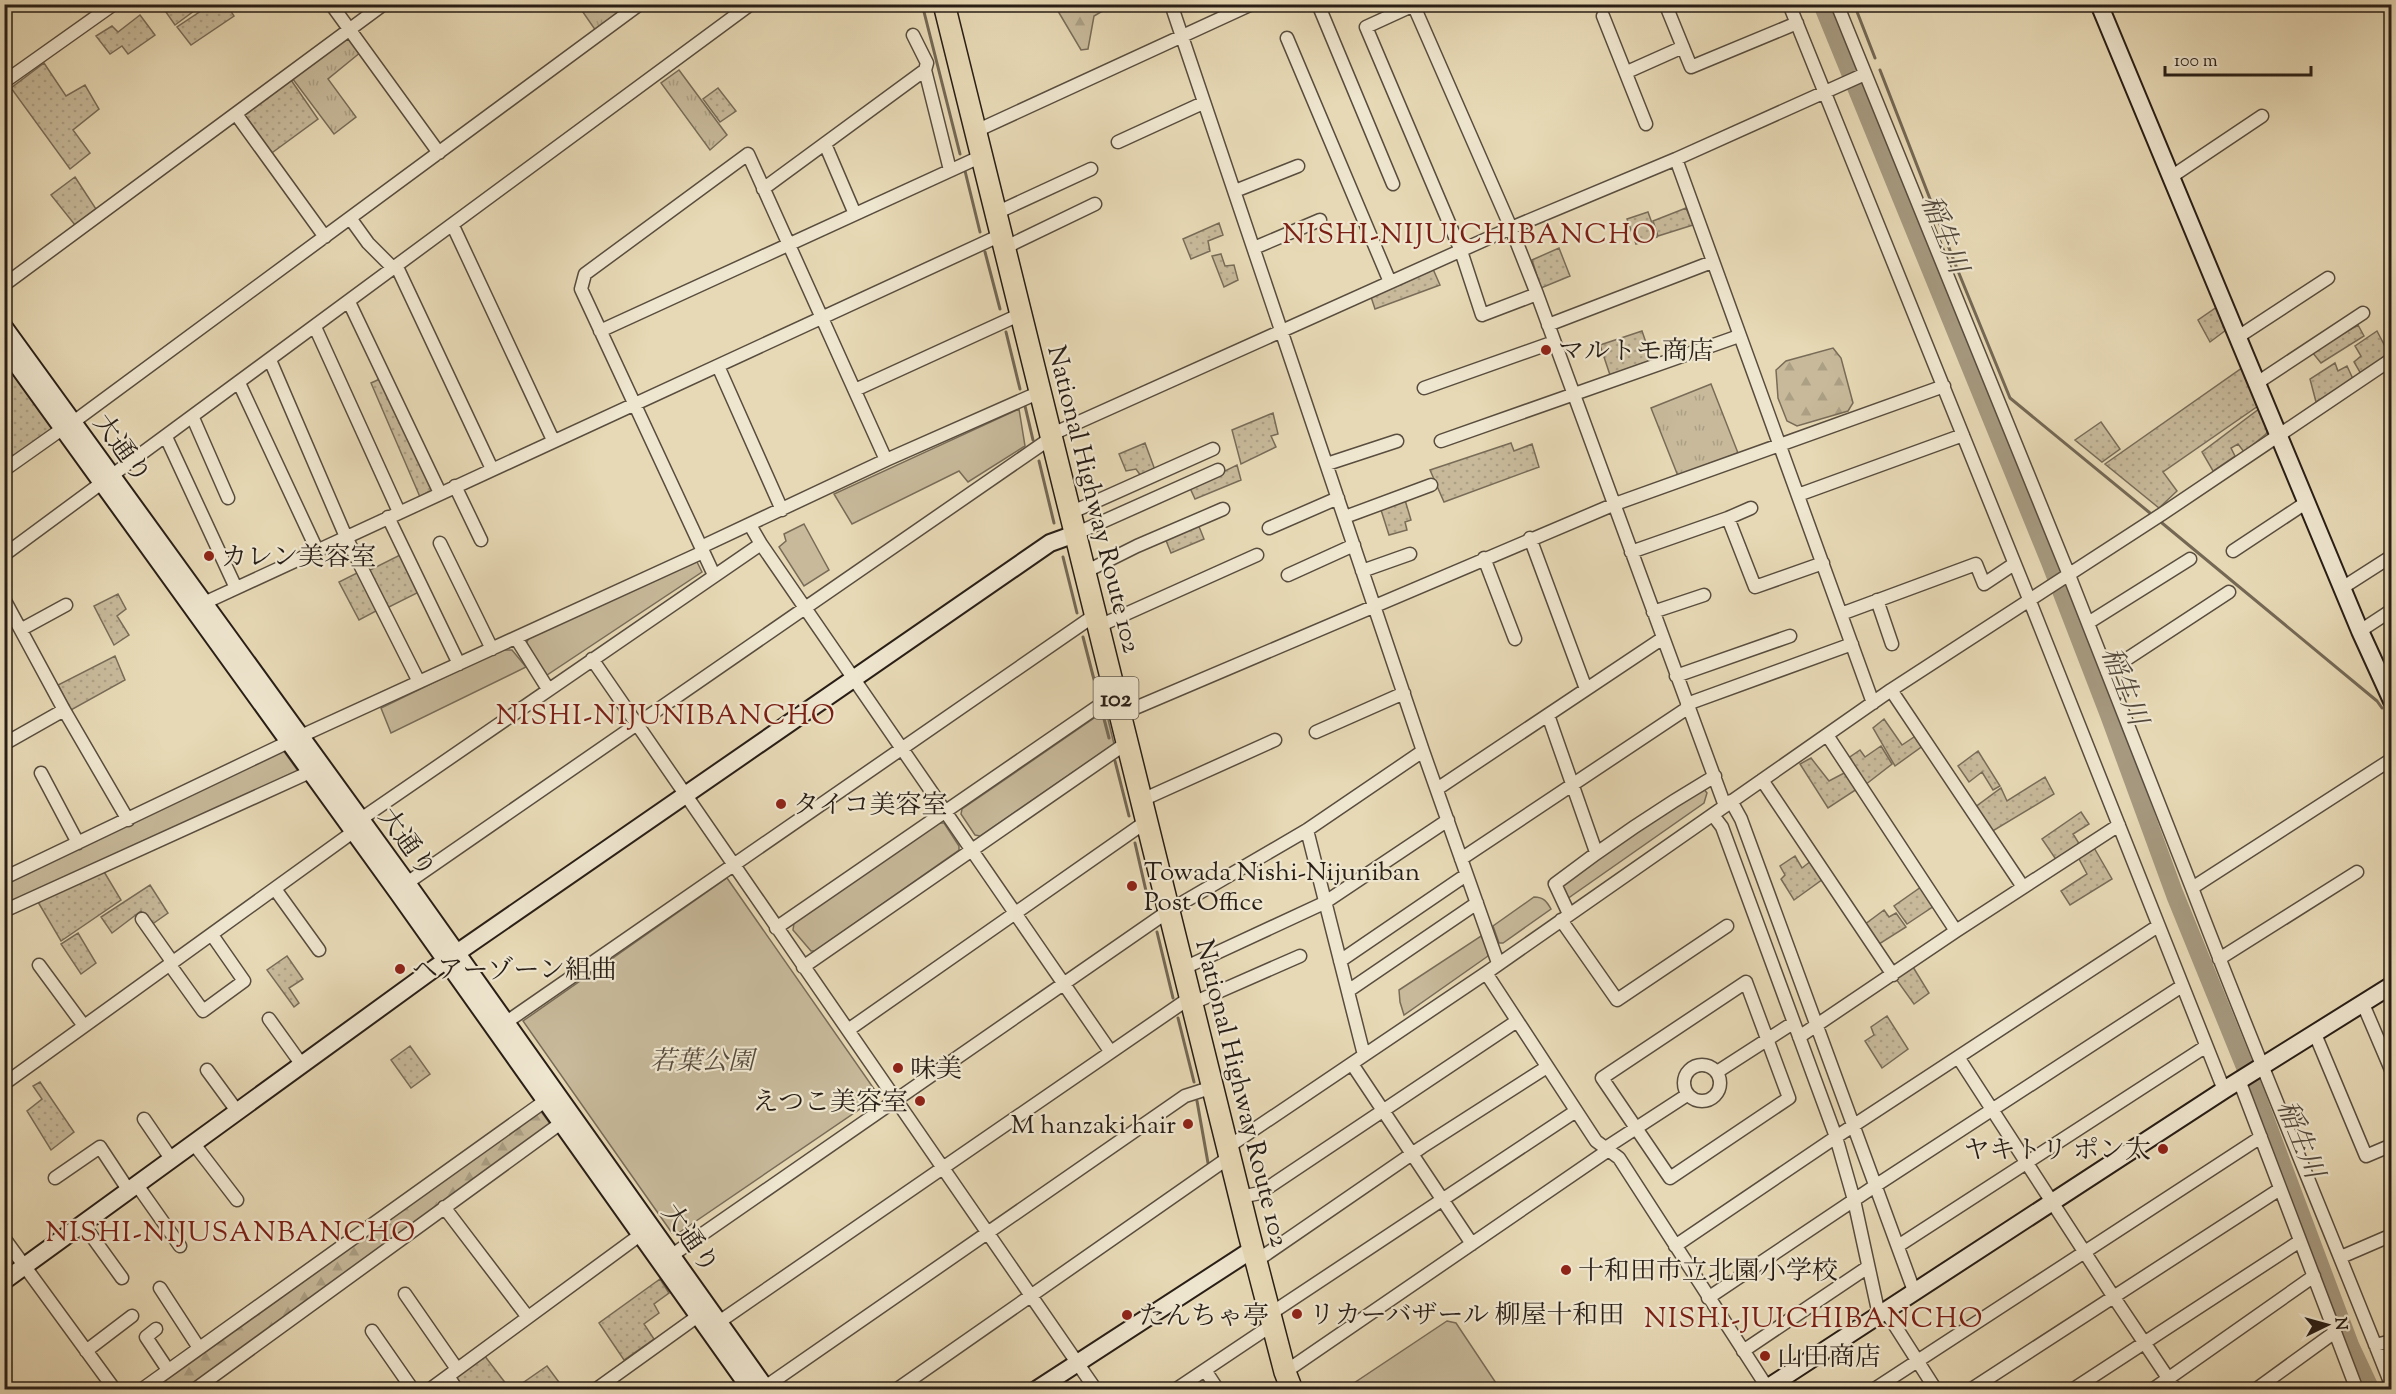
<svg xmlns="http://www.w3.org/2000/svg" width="2396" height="1394" font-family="'Sorts Mill Goudy','Noto Serif JP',serif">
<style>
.grass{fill:url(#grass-tufts);stroke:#786c58;stroke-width:1.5}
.forest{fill:url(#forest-firs);stroke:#786c58;stroke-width:1.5}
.park{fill:#c7b99a;stroke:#786c58;stroke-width:1.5}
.garden{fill:url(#garden-dots);stroke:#786c58;stroke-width:1.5}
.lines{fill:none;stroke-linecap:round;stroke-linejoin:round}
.stream{stroke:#746855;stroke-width:3}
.river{stroke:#a6997f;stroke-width:18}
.street-casing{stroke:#584d3e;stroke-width:15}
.secondary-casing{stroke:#281e16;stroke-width:20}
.highway-casing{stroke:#281e16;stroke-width:24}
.street{stroke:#efe6cf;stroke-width:12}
.secondary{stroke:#efe6cf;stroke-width:16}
.highway{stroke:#e7d9b5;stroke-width:21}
.poi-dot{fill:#8f2418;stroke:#efe6cf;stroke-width:2}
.labels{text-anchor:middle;stroke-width:4.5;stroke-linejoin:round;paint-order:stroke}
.shield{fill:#efe6cf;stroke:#645a4e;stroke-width:1.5}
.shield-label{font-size:24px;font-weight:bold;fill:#281e16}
.poi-label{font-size:26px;fill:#281e16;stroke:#efe6cf;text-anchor:start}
.street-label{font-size:26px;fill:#281e16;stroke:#efe6cf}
.park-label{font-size:26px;font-style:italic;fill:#584c3e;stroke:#efe6cf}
.water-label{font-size:27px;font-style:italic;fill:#54493b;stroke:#efe6cf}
.quarter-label{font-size:28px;letter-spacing:1.5px;fill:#7a1f14;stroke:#efe6cf}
</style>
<defs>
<pattern id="grass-tufts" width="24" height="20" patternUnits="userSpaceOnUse" patternTransform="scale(1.5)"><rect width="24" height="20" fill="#c7b99a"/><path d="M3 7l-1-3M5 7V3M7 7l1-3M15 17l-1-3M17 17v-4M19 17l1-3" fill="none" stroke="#ab9f84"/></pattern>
<pattern id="forest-firs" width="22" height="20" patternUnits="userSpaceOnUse" patternTransform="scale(1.5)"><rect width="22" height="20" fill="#c7b99a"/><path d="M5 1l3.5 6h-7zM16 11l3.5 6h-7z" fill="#ab9f84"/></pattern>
<pattern id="garden-dots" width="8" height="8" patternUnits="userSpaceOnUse" patternTransform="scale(1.5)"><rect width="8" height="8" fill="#c7b99a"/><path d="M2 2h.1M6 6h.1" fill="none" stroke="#ab9f84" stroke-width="1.8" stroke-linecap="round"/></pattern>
</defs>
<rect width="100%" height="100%" fill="#e7d9b5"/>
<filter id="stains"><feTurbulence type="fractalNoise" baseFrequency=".00333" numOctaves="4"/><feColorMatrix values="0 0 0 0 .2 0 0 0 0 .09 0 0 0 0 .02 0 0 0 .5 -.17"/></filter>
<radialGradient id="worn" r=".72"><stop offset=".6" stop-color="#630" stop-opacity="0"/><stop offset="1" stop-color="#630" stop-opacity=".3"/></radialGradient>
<path class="grass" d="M578 5H631L596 31Z
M348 36 361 52 328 79 356 117 334 134 292 78Z
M679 70 727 135 710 150 661 83Z
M1711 384 1738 453 1678 476 1651 408Z"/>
<path class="forest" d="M1056 5V4L1113 5 1094 16 1088 49 1081 50 1055 6Z
M1833 348 1841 358 1853 403 1848 411 1797 426 1787 421 1778 398 1776 370 1786 361Z
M540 1110 551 1125 185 1389 148 1390Z"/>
<path class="park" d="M1019 409 1025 446 968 482 959 471 852 524 834 494Z
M804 524 829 570 804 586 779 547 786 541 784 534Z
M696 560 702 572 547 675 525 646 529 638Z
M501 650H512L526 667 391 733 381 708Z
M1103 712 1107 715 1114 744 980 836 975 835 961 814 962 809Z
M283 750 298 771 5 906 4 883Z
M1703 788 1707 793 1704 803 1567 899 1563 894 1564 880Z
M938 823H944L959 846V850L815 951H811L793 930 794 923Z
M727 878 879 1096 677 1234 672 1233 523 1021Z
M1534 897C1544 897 1547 902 1551 909L1503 943H1499L1493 926Z
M1481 936 1486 945 1488 956 1404 1015 1400 1002 1399 990Z
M1447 1321 1456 1323 1500 1389H1345Z"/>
<path class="garden" d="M161 5H202L175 25Z
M210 5H227L234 16 191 45 177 27Z
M140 15 155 35 128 54 122 46 110 54 96 36 112 26 118 32Z
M44 63 66 96 85 85 99 109 73 130 90 153 70 169 11 88Z
M291 80 318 119 269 155 241 115Z
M718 88 736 111 720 122 703 99Z
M75 177 96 209 75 225 51 195Z
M1686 208 1693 225 1658 236 1653 221Z
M1648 212 1657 237 1636 244 1627 219Z
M1219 223 1223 235 1208 241 1210 251 1191 259 1183 239Z
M1559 248 1570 276 1541 288 1532 260Z
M1221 254 1225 266 1234 265 1238 280 1224 287 1212 256Z
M1433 269 1440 285 1375 309 1371 297Z
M2217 307 2226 330 2210 342 2198 320Z
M2358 325 2364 336 2321 363 2312 352Z
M1642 331 1652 360 1610 375 1600 345Z
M2377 331 2389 354 2361 374 2354 362 2361 356 2355 346Z
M4 362 53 429 14 458 5 444Z
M2335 363 2338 371 2347 366 2353 379 2316 402 2310 379Z
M2242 368 2258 406 2163 472 2177 491 2159 508 2105 464Z
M382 378 433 489 420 497 371 383Z
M2259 409 2268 430 2266 434 2244 452 2238 444 2231 448 2235 456 2213 471 2202 452Z
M1273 413 1278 434 1271 436 1276 447 1241 464 1232 430Z
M2101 422 2120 449 2102 462 2075 440Z
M1145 443 1155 470 1141 476 1136 469 1126 471 1119 454Z
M1511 443 1514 451 1532 444 1539 467 1444 502 1430 470Z
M1237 465 1241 480 1195 499 1190 488Z
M1405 500 1411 520 1405 522 1407 530 1389 535 1381 510Z
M1198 524 1204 539 1171 553 1165 538Z
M402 554 419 592 387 608 368 571Z
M359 572 378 610 359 620 339 582Z
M118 594 126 609 117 616 129 635 114 645 94 606Z
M115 656 125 680 71 710 58 685Z
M1884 719 1902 745 1917 735 1924 745 1895 766 1873 728Z
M1881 746 1892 764 1865 785 1847 759 1860 750 1865 757Z
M1978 751 2000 786 1993 790 1982 772 1969 782 1958 766Z
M1811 758 1829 781 1846 772 1857 789 1828 808 1800 764Z
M2045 777 2054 794 1991 832 1974 808 2001 788 2007 801Z
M2081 812 2089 824 2073 834 2080 845 2057 861 2042 839Z
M2093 846 2112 879 2070 905 2061 891 2087 874 2078 857Z
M1795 856 1802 868 1811 861 1823 879 1794 900 1781 879 1785 875 1780 866Z
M103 870 121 900 61 941 38 902Z
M150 885 168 913 151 925 141 911 112 933 101 917Z
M1921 887 1934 906 1907 924 1894 906Z
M1884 910 1889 917 1896 913 1906 927 1876 946 1864 925Z
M78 933 96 963 81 974 61 944Z
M287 956 303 979 289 988 299 1003 294 1007 267 970Z
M1913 967 1929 993 1914 1004 1896 979Z
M1887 1016 1908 1049 1882 1068 1865 1041 1874 1035 1871 1027Z
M410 1046 430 1074 411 1088 391 1060Z
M40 1082 74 1132 51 1150 27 1111 42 1099 33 1086Z
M660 1279 669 1293 654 1304 659 1313 644 1324 654 1339 624 1360 599 1323Z
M484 1355 510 1389H461L453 1378Z
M547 1366 564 1389H514Z"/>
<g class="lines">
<path class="stream" d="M922 4 960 154
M1854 4 1875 58
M1880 70 1958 271 2010 398 2150 513
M965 171 980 232
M985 252 1000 309
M1006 332 1020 389
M1025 406 1033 440
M1039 461 1054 523
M2162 523 2377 701 2382 708
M1063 557 1077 613
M1083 637 1098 695
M1103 715 1109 738
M1115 761 1129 816
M1135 843 1149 904
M1157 932 1173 998
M1178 1018 1194 1082
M1197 1101 1208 1163"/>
<path class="river" d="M1822 4 2050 562 2109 715 2175 895 2256 1094 2350 1345 2371 1390"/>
<g class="street-casing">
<path id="street" d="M331 4 439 153
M1171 4 1423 751 1498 963
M1318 4 1393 184
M1413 4 1511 228 1537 294 1725 806
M1676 4 1667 8 1691 67 1797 23
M1789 4 2029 599 2224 1090
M1837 4 2069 575 2192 888
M1414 5 1366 27 1461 251 1482 315 1537 294
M1603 16 1646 124
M913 35 927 63 925 70 950 170
M1287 38 1390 282
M1627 72 1683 47
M4 82 114 4
M236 114 325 237
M976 131 1252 4
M1118 142 1203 103
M825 144 855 214
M1676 159 1873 703
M2171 177 2262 116
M763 189 925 70
M1235 191 1298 166
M996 213 1091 169
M350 218 368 243 394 269
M453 226 553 440
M1004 248 1095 204
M1254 248 1320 220
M397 267 492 469
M4 285 384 4
M349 302 440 493
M1548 325 1712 262
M315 327 399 512
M600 331 982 156
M2238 337 2328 278
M270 360 346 537 419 682
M718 366 782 510
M239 383 317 550
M2257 383 2363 313
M1424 388 1554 342
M855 390 1021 314
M193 418 228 498
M72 423 640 4
M1050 435 1511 228 1676 159 1865 74
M166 437 236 588
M1441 441 1739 336
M886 460 748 154 585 274 581 289 701 547 886 460 1040 392
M1327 464 1397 441
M4 470 62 429
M455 486 481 540
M1798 495 1963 435
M1070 513 1213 449
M388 517 459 664
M1345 517 1431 485
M1728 518 1751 508
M750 525 761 544 1110 1051
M1269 528 1338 498
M1075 534 1218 470
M1530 538 1586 689
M440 543 492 649
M701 547 714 575
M2233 551 2307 502
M1631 552 1728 518 1755 587 1823 563
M4 555 751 4
M1484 558 1515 639
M1362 571 1410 554
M1085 572 1137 546 1223 509
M1288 575 1354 545
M2342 588 2392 556
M4 599 64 710 128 820
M1877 600 1892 644
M204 603 1001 235
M1653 612 1704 595
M1841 614 1976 564 1984 584 2014 564
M2088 623 2190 559
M1099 626 1257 555
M22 629 66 605
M2360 631 2392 610
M516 638 548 689
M592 659 1096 1390
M2107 672 2229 592
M2378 674 2392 666
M1676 676 1790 636
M1891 690 2023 887
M1687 704 1852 644
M1121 714 1615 504 1944 386
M1548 715 1596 852
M1316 732 1404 693
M1827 735 1956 931
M4 744 64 710
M2392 759 2192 888C2256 1055 2326 1220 2392 1387
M41 773 78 843
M1762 780 1893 975
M1437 789 1663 638
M1142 800 1275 740
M1731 801 1741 819 1914 1291
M1713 815 1722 827 1836 1137 1854 1200 1879 1315
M361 819 761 544
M1307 830 1364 1055
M1461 859 1689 707
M4 878 301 736 703 552
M407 883 1051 438
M275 889 319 950
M4 911 310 772
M1569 914 1555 884C1606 845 1659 809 1715 776
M142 919 173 963
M1561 920 1617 1000 1727 926
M776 928 1116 694
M2219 959 2357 872
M1340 961 1466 875
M39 965 84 1026
M170 965 203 1011 244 981 212 935
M803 967 1128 742
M1184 968 1324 903 1448 820
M1486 973 1596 1141 1619 1158 1767 1387
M1746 982 1789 1098 1670 1178 1602 1078Z
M1348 991 1477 903
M1193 1003 1300 956
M2363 1004 2392 1072
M269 1019 302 1065
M505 1023 1095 615
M848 1030 1147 821
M2315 1034 2366 1156 2392 1145
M1799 1037 1956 931 2119 825
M1958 1057 2113 1296 2176 1390
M1352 1064 1472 1244
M1684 1083a18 18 0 1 1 36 0a18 18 0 1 1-36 0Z
M207 1070 237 1111
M1717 1072 1793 1023
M2239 1080 2357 1390
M4 1084 353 832
M144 1119 172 1160
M194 1144 237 1200
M1228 1147 1486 973 1891 690 2162 514 2392 359
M1607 1147 1687 1095
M55 1178 100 1147 129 1191
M137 1185 180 1246
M1240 1197 1260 1193 1517 1021
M444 1207 527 1316
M83 1224 122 1278
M4 1238 115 1390
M1675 1246 1836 1137 2158 926
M1898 1246 2205 1047
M2341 1257 2392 1235
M1256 1259 1265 1255 1422 1147 1547 1067
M665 1260 1170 910 1307 830 1423 751
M160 1288 199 1348
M405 1294 457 1369
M1708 1298 1875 1186 2182 986
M1885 1310 1936 1390
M1270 1314 1576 1111
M719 1322 1191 997
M156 1329 146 1337 168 1370
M372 1331 413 1390
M2375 1345 2392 1341
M86 1351 132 1316
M1743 1351 1868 1267
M1205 1370 1218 1390
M1285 1372 1610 1149
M448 1376 457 1390
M765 1387 1185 1096 1213 1087
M141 1390 545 1101
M194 1390 561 1123
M429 1390 640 1235
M595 1390 698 1316
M896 1390 1231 1156
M1175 1390 1272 1325
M1873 1390 2261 1137
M1970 1390 2280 1189
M2072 1390 2300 1241
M2152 1390 2314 1276
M2255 1390 2335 1332"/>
</g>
<g class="secondary-casing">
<path id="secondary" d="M2099 4 2360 631 2392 701
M4 327 407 883 767 1390
M4 347 398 893 751 1390
M4 1281 435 968 1050 543 1075 534
M1036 1390 1253 1249
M1764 1390 2224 1090 2392 985"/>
</g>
<g class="highway-casing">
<path id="highway" d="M944 4 1249 1234 1285 1372 1292 1390"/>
</g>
<use href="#street" class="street"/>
<use href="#secondary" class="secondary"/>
<use href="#highway" class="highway"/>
</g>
<g class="poi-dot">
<circle cx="1546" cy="350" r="6"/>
<circle cx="209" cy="556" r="6"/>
<circle cx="781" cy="804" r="6"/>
<circle cx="1132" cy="886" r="6"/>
<circle cx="400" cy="969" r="6"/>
<circle cx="898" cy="1068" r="6"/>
<circle cx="920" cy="1101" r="6"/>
<circle cx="1188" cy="1124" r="6"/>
<circle cx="2163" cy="1149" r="6"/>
<circle cx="1566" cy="1270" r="6"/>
<circle cx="1297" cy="1314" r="6"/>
<circle cx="1127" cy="1315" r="6"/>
<circle cx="1765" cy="1356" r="6"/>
</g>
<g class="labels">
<rect class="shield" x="1093.5" y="677" width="45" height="42" rx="4.5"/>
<g class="shield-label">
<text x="1116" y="706">102</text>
</g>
<g class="poi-label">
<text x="1558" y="359">マルトモ商店</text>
<text x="221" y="565">カレン美容室</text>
<text x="793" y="813">タイコ美容室</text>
<text x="1144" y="880">Towada Nishi-Nijuniban<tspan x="1144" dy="30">Post Office</tspan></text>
<text x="412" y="978">ヘアーゾーン組曲</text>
<text x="910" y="1077">味美</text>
<text x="908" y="1110" text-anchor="end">えつこ美容室</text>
<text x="1176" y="1133" text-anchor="end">M hanzaki hair</text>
<text x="2151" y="1158" text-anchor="end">ヤキトリ ポン太</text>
<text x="1578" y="1279">十和田市立北園小学校</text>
<text x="1309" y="1323">リカーバザール 柳屋十和田</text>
<text x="1139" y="1324">たんちゃ亭</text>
<text x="1777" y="1365">山田商店</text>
</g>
<g class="street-label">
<text transform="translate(123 448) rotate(54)" y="9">大通り</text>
<text transform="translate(1095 499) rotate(76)" y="9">National Highway Route 102</text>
<text transform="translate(408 842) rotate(54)" y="9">大通り</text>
<text transform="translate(1243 1093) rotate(76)" y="9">National Highway Route 102</text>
<text transform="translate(691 1238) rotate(55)" y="9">大通り</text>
</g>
<g class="park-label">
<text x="702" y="1069">若葉公園</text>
</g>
<g class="water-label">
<text transform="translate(1945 234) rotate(68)" y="9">稲生川</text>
<text transform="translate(2125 686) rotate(69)" y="9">稲生川</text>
<text transform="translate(2301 1139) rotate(68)" y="9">稲生川</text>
</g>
<g class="quarter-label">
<text x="1470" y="243">NISHI-NIJUICHIBANCHO</text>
<text x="666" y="724">NISHI-NIJUNIBANCHO</text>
<text x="231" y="1241">NISHI-NIJUSANBANCHO</text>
<text x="1814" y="1327">NISHI-JUICHIBANCHO</text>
</g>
</g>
<rect width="2396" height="1394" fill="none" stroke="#e7d9b5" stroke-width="24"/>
<rect x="6" y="6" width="2384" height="1382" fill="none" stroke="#281e16" stroke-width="3"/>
<rect x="12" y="12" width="2372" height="1370" fill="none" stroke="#281e16" stroke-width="1.5"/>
<g transform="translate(2327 1325) rotate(85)" stroke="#efe6cf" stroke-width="4.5" paint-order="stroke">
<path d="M0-4.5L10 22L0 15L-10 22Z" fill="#281e16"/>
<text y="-9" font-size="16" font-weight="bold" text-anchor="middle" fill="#281e16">N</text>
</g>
<path d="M2165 66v9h146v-9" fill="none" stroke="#281e16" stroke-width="3"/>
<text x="2174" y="66" font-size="18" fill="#281e16" stroke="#efe6cf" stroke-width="4.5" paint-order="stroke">100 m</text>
<rect width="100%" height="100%" filter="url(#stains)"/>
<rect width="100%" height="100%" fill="url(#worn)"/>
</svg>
